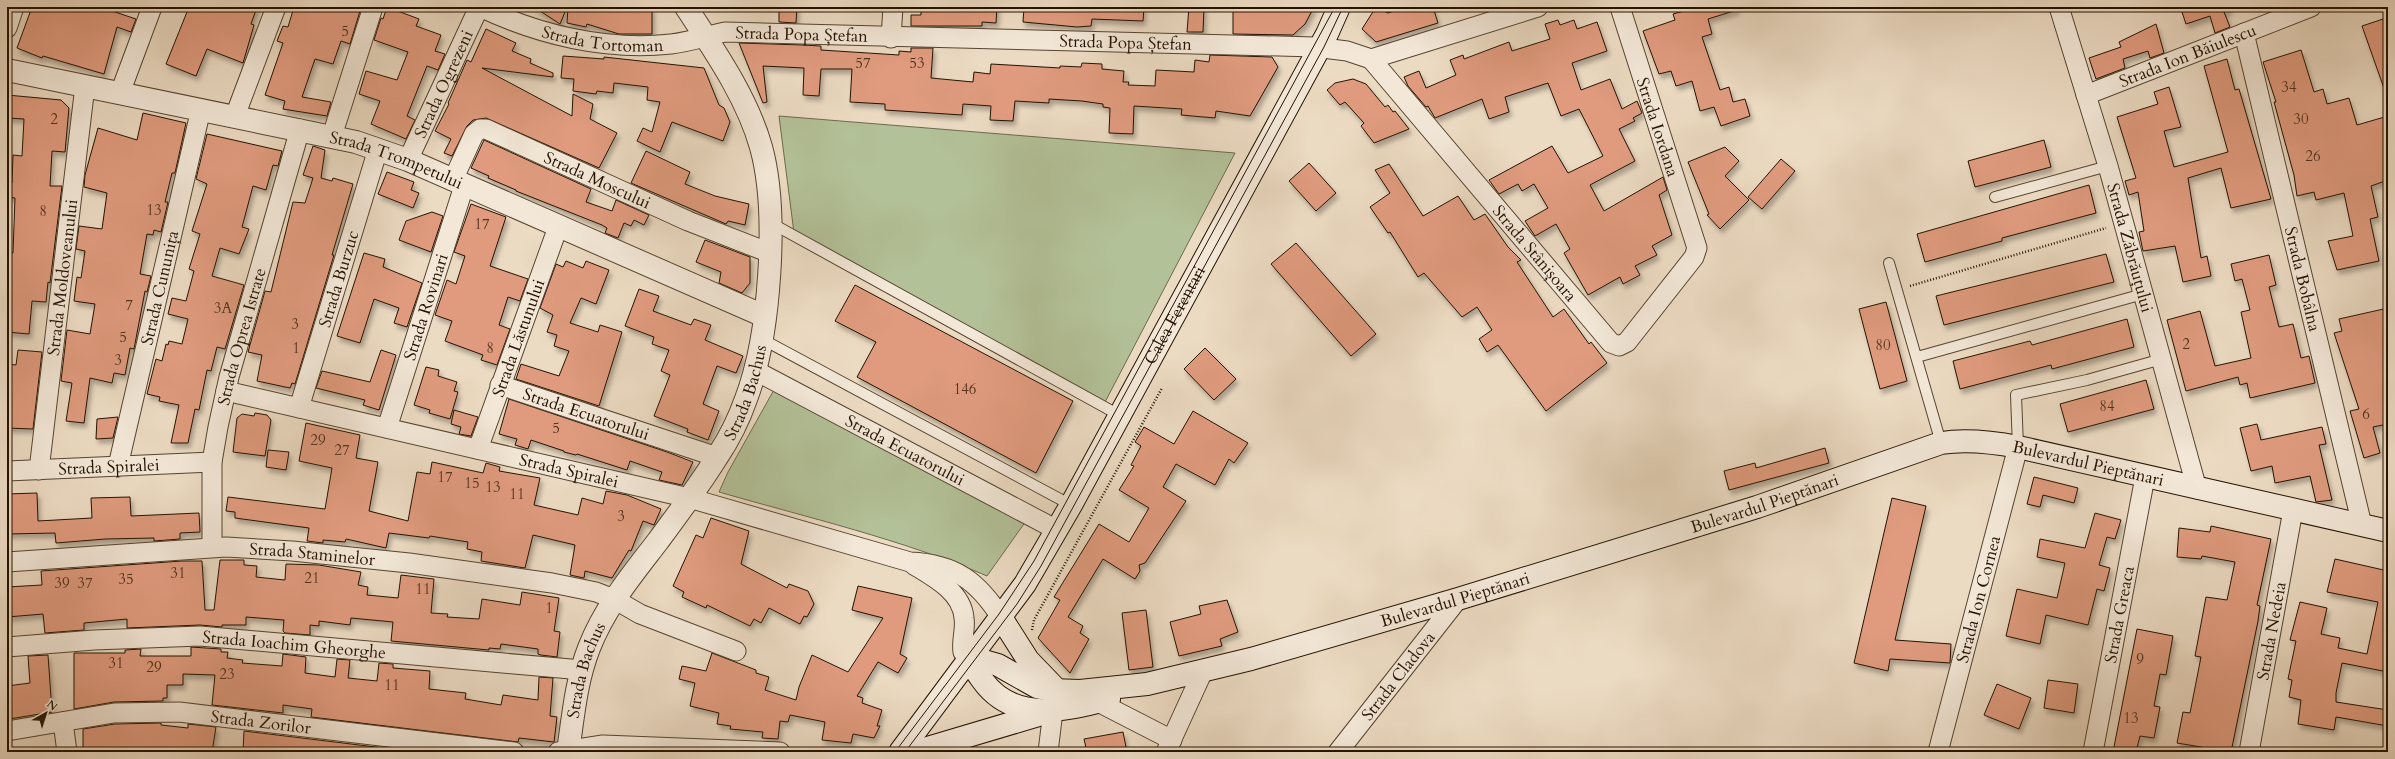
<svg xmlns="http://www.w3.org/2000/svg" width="2395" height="759" font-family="Cardo,serif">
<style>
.green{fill:#b3c198;stroke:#6c6a4c}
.building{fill:#e09b7e;stroke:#241200;filter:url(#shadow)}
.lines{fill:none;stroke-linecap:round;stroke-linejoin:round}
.service-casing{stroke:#564431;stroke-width:12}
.minor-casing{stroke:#564431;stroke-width:21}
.tertiary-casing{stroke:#564431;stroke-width:24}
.secondary-casing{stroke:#241200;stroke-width:24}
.path{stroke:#241200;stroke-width:2.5;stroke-dasharray:1 2;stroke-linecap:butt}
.service{stroke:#f3e8d8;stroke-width:10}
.minor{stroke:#f3e8d8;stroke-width:19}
.tertiary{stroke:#f3e8d8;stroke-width:22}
.secondary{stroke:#f3e8d8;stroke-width:22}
.tram{stroke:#241200;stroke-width:1}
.labels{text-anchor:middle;stroke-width:3.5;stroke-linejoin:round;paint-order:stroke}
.number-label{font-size:15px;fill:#533420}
.street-label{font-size:17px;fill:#241200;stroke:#f3e8d8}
</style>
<defs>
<filter id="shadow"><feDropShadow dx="2.5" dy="4.5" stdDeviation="2" flood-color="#0004"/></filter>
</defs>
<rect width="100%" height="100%" fill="#ecdbc3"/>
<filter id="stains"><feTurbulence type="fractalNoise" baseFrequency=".005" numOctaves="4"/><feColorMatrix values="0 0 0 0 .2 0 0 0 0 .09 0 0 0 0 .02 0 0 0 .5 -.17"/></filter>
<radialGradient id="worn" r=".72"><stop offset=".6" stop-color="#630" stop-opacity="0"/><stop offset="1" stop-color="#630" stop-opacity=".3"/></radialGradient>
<path class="green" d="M779 116 1235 153 1104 404 794 233Z
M775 388 1026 521 987 576C901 539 809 518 719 492L728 472Z"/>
<path class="building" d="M32 7H100L136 19 131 32 117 27 104 74 43 56 42 58 17 48Z
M189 7H257L251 24 254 25 243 63 207 49 196 76 166 64Z
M294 7H347L360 11 350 44 341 41 333 64 315 59 302 97 331 102 327 116 283 109 285 101 265 95 283 43 277 41 283 26 288 27Z
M387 7 419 19 416 26 441 35 435 51 445 54 438 70 427 66 407 116 415 120 406 139 371 124 380 101 359 94 366 71 397 80 408 52 374 40 381 18 383 19Z
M534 7H567L560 24Z
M568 7H652V34H619L587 24 586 27 567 23Z
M779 7H797L796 23 779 22Z
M921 7H997L996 23 982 22V26H911V15H921Z
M1024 7H1144L1143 21 1092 19 1091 26 1077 27 1023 22Z
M1189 7H1204L1203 32H1187Z
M1233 7H1314L1305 24 1293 35 1233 34Z
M1376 7 1388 13 1404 7H1433L1438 23 1376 42 1362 29Z
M1698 7H1737V10L1708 19 1712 34 1702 37 1720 90 1729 87 1733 102 1745 99 1750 116 1721 126 1714 107 1700 111 1692 81 1676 86 1671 71 1659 74 1643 31 1675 20 1673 14Z
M2192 7H2229L2230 10 2224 12 2230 27 2215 33 2210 16 2186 24 2182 12Z
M2383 19 2388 33V93L2386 94 2362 26Z
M1558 20 1560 25 1574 20 1577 29 1597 22 1607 51 1572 63 1581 90 1610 79 1622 109 1637 101 1642 113 1633 118 1635 121 1619 129 1635 161 1590 185 1604 211 1663 177 1667 190 1659 195 1672 235 1652 246 1657 255 1635 266 1640 275 1623 284 1620 277 1588 295 1564 253 1570 249 1556 224 1535 236 1525 221 1548 208 1534 184 1522 191 1518 184 1499 194 1489 180 1552 146 1568 173 1603 156 1579 109 1561 116 1548 83 1505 97 1509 112 1489 119 1482 99 1435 118 1428 106 1426 107 1408 86 1404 77 1419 71 1426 88 1456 75 1450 60 1463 55 1464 59 1509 42 1512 51 1550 39 1545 24Z
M2156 24 2164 53 2150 58 2148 51 2123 59 2125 68 2096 79 2089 58 2121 47 2119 42Z
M486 29 516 43 512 51 531 59 530 63 553 73V77L482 68 572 116 573 94 593 104 590 119 617 133 599 168 486 118 473 120 467 126 452 156 444 153 451 139 435 131 449 104 448 103 467 60 471 62Z
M739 43 803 45 821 46V50L899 55V51L911 52V48H933L931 78 973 82 974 72 990 74 991 64 1060 68V66L1081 67 1082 63 1102 64V69L1124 71 1123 82H1129L1128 85 1155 86 1156 70 1194 72 1195 60 1209 62 1210 55 1272 57 1278 67 1250 116 1216 111 1215 118 1181 115 1182 109 1134 106 1133 134 1109 133 1110 108 1103 107V104L1082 101 1049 99V103L1015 101 1013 121 990 120 991 106 963 104 962 115 885 110V104L850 102 852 69H821L819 96 803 95 804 68 763 66 767 102 763 103Z
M2301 50 2314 92 2323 89 2327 104 2349 98 2357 125 2388 116V180L2371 186 2378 217 2370 219 2379 261 2337 270 2328 241 2353 236 2344 193 2316 200 2314 192 2297 196 2294 175 2274 102H2276L2263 62Z
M563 56 604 59V57L704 68 719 105 724 108 730 122 723 141 672 122 660 152 637 141 643 128 652 132 660 102 647 100 648 87 614 83 613 93 597 91 596 94 573 91 574 79 561 78Z
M2227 59 2235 90 2239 89 2271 199 2231 208 2221 168 2188 178 2201 258 2207 256 2211 276 2183 282 2175 246 2143 251 2139 232 2144 231 2138 192 2129 195 2125 181 2136 178 2117 117 2158 104 2154 92 2169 87 2181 127 2164 131 2174 167 2228 152 2204 66Z
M1353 79 1366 84 1385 107 1388 105 1393 112 1395 111 1409 129 1374 143 1361 126 1364 123 1345 102 1340 105 1327 90 1335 83Z
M7 95 61 100 69 108 65 152 52 151 50 186H62L50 283 48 282 46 302 32 301 29 334 7 332V284L9 253H13L15 198 7 197V183H12L13 155 22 156 24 119 7 118Z
M143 113 186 123 175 173H172L165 202H168L161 232 154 230 153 235 147 234 140 274 151 276 147 292 145 291 134 349 130 348 125 375 114 373 112 383 90 378 84 423 66 421 72 383 61 381 67 330 90 334 95 304 74 301 77 277 81 278 85 251 76 249 79 226 102 229 107 193 84 187 85 175 98 128 137 140Z
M207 134 282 151 278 166 273 165 266 190 253 186 242 227 249 229 239 254 220 248 212 276 244 285 225 349 217 347 211 371 207 370 199 410 195 409 188 443H171L179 405 159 401 160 397 147 394 156 359 162 361 166 344 168 345 169 341 182 344 188 319 168 314 172 298 186 301 194 271 189 269 200 234 192 231 207 184 196 179Z
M484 140 591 189 586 202 612 211 616 200 649 215 644 225 634 220 631 226 624 223 618 238 605 233 607 228 602 225 516 191V190L488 178 489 176 471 168Z
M2044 140 2051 167 1975 187 1968 161Z
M313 146 325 150 321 178 332 181 333 178 353 184 332 255H334L295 384 292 383 290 388 257 381 262 355 248 352 265 291 271 292 293 202 305 203 313 178 303 175Z
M1725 147 1739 161 1725 176 1749 200 1720 229 1707 215 1709 214 1688 162Z
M646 151 690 172 685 184 715 196 749 204 745 225 728 221 726 224 631 183Z
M1781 159 1795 171 1762 209 1748 197Z
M1309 163 1336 193 1316 211 1289 181Z
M1389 164 1423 216 1458 196 1474 220 1485 214 1508 247 1521 260 1517 262 1553 317 1564 309 1589 344 1591 342 1607 363 1546 411 1498 345 1487 352 1479 339 1492 330 1477 307 1462 317 1424 273 1418 277 1390 232 1388 233 1370 207 1390 193 1375 170Z
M387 172 414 182 411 190 419 193 413 208 378 194Z
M2089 185 2096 213 2002 238V241L1925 262 1917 234Z
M471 204 506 217 490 266 528 279 520 301 508 297 499 325 510 329 497 365 481 360 483 355 445 341 452 321 435 315 447 280 456 284 465 256 454 252Z
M432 212 443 216 431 252 399 240 406 221Z
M705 240 750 257V283L742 293 719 283 721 272 696 262Z
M1296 243 1376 334 1351 356 1271 264Z
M364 253 385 259 383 267 422 283 407 327 394 323 399 308 374 299 360 343 337 336Z
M2106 254 2114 282 1944 325 1936 296Z
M2269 255 2276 285 2269 287 2279 327 2293 324 2301 358 2309 356 2315 383 2250 398 2247 383 2240 385 2238 377 2186 391 2167 320 2200 311 2215 366 2251 358 2241 312 2250 310 2242 279 2235 281 2231 264Z
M566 261 583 268 586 261 609 270 596 304 581 298 570 323 598 332 600 325 622 332 599 406 516 379 521 364 559 376 569 351 554 346 557 335 547 332 553 315 540 308 556 264 563 267Z
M855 285 1073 401 1036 473 857 377 876 342 835 321Z
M639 289 659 296 653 311 691 325 694 319 711 325 705 340 743 356 736 373 717 366 703 404 719 411 708 440 687 432 688 429 654 416 670 375 661 371 669 350 652 344 654 337 625 326Z
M1886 302 1907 381 1880 389 1859 309Z
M2388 308V424L2373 427 2380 453 2364 458 2350 411 2359 409 2334 333 2342 331 2339 319Z
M2127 319 2134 347 2052 369 2051 365 1960 389 1953 361 2030 341 2032 345Z
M1205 348 1236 379 1214 400 1184 369Z
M18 350 42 352 33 429 7 428V364L16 365Z
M381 350 396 355 379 410 363 405 365 400 316 388 322 371 370 382Z
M426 367 439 370 438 376 457 382 454 391 458 392 450 419 429 413 430 410 414 405Z
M2146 380 2154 409 2068 432 2060 404Z
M509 399 667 452 693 462 682 485 659 480 662 472 630 461 627 470 577 454 576 455 564 452V451L531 440 528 449 515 445 517 439 499 434Z
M454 410 478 417 471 436 459 434 461 427 451 424Z
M1193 411 1248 443 1234 463 1229 459 1215 485 1176 464 1163 487 1186 501 1145 563 1139 565 1140 571 1135 579 1103 559 1068 617 1083 626 1080 633 1089 639 1070 673 1038 638 1060 600 1054 597 1099 524 1129 542 1149 508 1119 490 1134 466 1131 465 1141 446 1135 442 1144 427 1174 444Z
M255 413 267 415 271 420 265 456 233 452 237 418 242 414 254 416Z
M118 417 113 438 96 439 97 419Z
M306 423 360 435 356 458 378 462 369 511 408 521 417 472 430 474 432 462 483 473 486 463 500 467 499 471 540 478 534 505 578 515 582 498 603 504 606 491 627 495 661 509 654 525 643 521 631 551 629 550 612 578 585 571 584 578 570 575 575 545 533 535 525 568 481 561 482 552 467 549 468 542 430 536 429 538 389 533 386 548 346 539 345 542 323 540V543L307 541 309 528 235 518V512L226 511 228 497 325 509 332 468 299 461Z
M2257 424 2261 440 2322 427 2326 444 2319 445 2332 500 2316 502 2310 476 2275 483 2272 466 2251 471 2240 428Z
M1825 448 1829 463 1729 490 1724 471 1755 463 1756 468Z
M268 450 289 452 286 470 266 467Z
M2034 477 2078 488 2074 503 2043 495 2040 507 2027 504Z
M37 493 38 521 92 518 91 498 130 497 131 516 199 513 200 532 180 533V539L154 541V538L105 539 56 543 55 533 7 534V494Z
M1892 498 1926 506 1895 640 1951 644 1950 663 1890 659 1888 671 1854 663Z
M2095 513 2121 520 2115 539 2107 537 2099 565 2110 568 2104 591 2097 589 2088 625 2046 615 2040 644 2006 636 2017 589 2057 598 2065 563 2037 557 2040 539 2085 548Z
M711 518 749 531 741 564 787 588 789 584 808 591 814 604 807 617 804 616 800 624 769 608 761 623 754 619 750 626 707 605 706 608 682 597 684 592 673 586 696 535 703 538Z
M2211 526 2271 539 2257 605 2260 606 2258 621 2231 752 2177 743 2183 712 2190 713 2201 657 2195 656 2206 597 2227 600 2235 562 2202 556 2201 559 2177 557 2179 528 2210 532Z
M2335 559 2388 571V672L2342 663 2336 693V702L2388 710V726L2336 717 2334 730 2298 724 2301 700 2289 697 2292 680 2288 679 2296 641 2290 640 2300 602 2327 608 2321 634 2340 638 2338 648 2367 654 2378 602 2327 592Z
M220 560H244V565L257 566 256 577 285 580 286 564 319 565 361 572 358 585 368 587 367 595 398 598 401 575 434 579 431 613 448 614 447 617 479 619 482 599 520 605 522 592 559 598 554 631 560 632 557 657 541 655 538 654V649L501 644 500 649 489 648V650L391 641 393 622 351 618 350 625 319 621V626L310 625V635L285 633 283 631 284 620 246 617V625H222V627L200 625 127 628V619L84 623V630L45 633 43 614 7 617V587L42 585 41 571 182 561H202L205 610H214Z
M858 586 912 598 900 654 907 658 898 673 878 662 857 696 863 698 862 703 882 710 877 726H880L874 738 853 734 851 743 822 740 825 722 790 715 788 722 780 721 778 739 762 738 763 732 730 729 731 726 717 724 719 713 690 706 695 683 679 679 682 666 706 671 712 653 756 670V673L769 677 765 690 796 700 799 687 812 655 848 672 883 618 852 610Z
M1227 600 1238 632 1220 639 1222 646 1179 656 1170 622 1201 614 1199 606Z
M1146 610 1153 667 1129 670 1122 613Z
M2137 629 2173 636 2166 675 2160 674 2154 706 2160 707 2154 738 2140 736 2136 752H2113Z
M191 647 221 649V652H228L227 658 243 660 242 663 282 666 283 654 306 657 305 673 335 677 337 659 350 660 348 678 377 681 379 663 393 664V668L430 671 429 689 466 693 465 699 501 705 503 695 538 700 539 677 553 678 550 716 557 717 554 742 519 738 518 742 311 717 312 709 283 705V713L212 705 215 675 183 674V685H167V698H163V701L114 702 74 709V653H125V650L141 649 140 656H191Z
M48 655 52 712 9 719 7 686 30 683 28 656Z
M2048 680 2078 684 2074 713 2044 708Z
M1997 684 2031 698 2019 729 1984 715Z
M161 723V725L188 728V724L216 727 212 752H83V729L115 724Z
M244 731 417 752H243Z
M1123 732 1127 752H1087L1084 739Z"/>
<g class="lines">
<g class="service-casing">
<path id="service" d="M1995 197 2108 166
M771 223 1119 415
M1889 263 1941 443
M760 338 1071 505
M1917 357 2143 294
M2018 447 2016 395 2087 380 2162 359"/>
</g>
<g class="minor-casing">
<g id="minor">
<path id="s1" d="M480 7C539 35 606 51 671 44 689 42 707 36 725 32L1315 47 1347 51 1371 59 1538 7"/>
<path id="s2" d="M2059 7 2108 166 2197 489"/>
<path d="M7 28 14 7"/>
<path id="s3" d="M2244 33 2362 525"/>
<path d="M891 38 893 7"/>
<path id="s4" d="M1371 59 1611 343 1619 346 1627 342 1694 257 1697 248 1620 7"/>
<path d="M120 93 152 7"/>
<path id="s5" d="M2086 95 2311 7"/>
<path d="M235 116 276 7"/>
<path d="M332 136 373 7"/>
<path id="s6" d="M408 160 479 7"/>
<path id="s7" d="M453 180 474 134 480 129H486L688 221 770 253"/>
<path id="s8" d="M754 370 1057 530"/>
<path id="s9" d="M500 385 717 457"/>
<path id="s10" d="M226 391 689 498 910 562C955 564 978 581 1002 619"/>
<path id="s11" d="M299 408 378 149"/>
<path id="s12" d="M387 428 464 186"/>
<path id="s13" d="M478 449 558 227"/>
<path id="s14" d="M118 466 201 109"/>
<path id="s15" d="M39 470 85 86"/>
<path id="s16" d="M7 471 212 462"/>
<path id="s17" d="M212 547V462L218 427 229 377 300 129"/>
<path id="s18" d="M7 562 226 547 292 551 409 563 552 583 596 592 614 599 640 614 736 651"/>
<path d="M914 565C934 577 962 592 964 618 966 629 961 641 963 652L970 660"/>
<path id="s19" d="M7 647 94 640 200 636 582 670"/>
<path d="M1098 702 1172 740"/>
<path d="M63 722 67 752"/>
<path id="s20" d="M7 731 114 713 179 712 514 752"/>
<path d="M558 752 603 745 780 752"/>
<path d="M1048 752 1053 711"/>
<path d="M1166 752 1203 671"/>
<path id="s21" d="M1338 752 1458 599"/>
<path id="s22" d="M1938 752 2018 447"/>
<path id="s23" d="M2093 752 2145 477"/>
<path id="s24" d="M2249 752 2293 510"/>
</g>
</g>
<g class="tertiary-casing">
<g id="tertiary">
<path id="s25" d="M7 70 356 142 408 160 764 316"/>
<path id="s26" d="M568 752C573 717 576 681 589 648 605 607 632 575 658 541 678 514 699 486 717 457 729 439 739 419 746 399 770 336 779 212 761 147 747 97 714 50 686 7"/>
</g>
</g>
<g class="secondary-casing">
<g id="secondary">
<path d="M1002 619 1028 660 1054 687"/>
<path id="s27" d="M970 660 977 659 998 665 1037 687 1050 690 1080 691 1147 684 1251 659 1458 599 1757 507 1941 443C1967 439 1992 442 2018 447L2388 531"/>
<path d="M970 660C973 668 978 674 983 681 1014 723 1066 711 1109 699"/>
<path id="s28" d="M900 752 1025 584 1071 505 1327 34 1339 7"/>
<path d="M914 752 1042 714"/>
</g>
</g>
<path class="path" d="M1910 286 2106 228
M1032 630 1034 620 1162 388"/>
<use href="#service" class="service"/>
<use href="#minor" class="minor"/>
<use href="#tertiary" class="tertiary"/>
<use href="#secondary" class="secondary"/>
<path class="tram" d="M895 752 999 614 1034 561 1335 7
M905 752 1017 604 1041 566 1324 47 1343 7"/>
</g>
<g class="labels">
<g class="number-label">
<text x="345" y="36">5</text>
<text x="863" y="68">57</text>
<text x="917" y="68">53</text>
<text x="2289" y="92">34</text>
<text x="54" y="124">2</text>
<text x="2301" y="124">30</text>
<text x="2313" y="161">26</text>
<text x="154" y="215">13</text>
<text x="43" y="216">8</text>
<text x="482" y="229">17</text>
<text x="129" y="310">7</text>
<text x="223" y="313">3A</text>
<text x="295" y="329">3</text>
<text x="123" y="342">5</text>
<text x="2186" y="349">2</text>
<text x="1883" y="350">80</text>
<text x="296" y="353">1</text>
<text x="490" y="353">8</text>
<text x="118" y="365">3</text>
<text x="965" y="394">146</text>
<text x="2107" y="411">84</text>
<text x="2366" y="419">6</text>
<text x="556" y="433">5</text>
<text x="318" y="445">29</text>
<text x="342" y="455">27</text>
<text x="445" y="482">17</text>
<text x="472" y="488">15</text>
<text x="493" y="492">13</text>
<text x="517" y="499">11</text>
<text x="621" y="521">3</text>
<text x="178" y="578">31</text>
<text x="312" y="583">21</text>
<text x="126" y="584">35</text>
<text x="62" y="588">39</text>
<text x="85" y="588">37</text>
<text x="423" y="594">11</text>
<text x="549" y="613">1</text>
<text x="2140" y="664">9</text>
<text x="116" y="668">31</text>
<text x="154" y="672">29</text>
<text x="227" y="679">23</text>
<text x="392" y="690">11</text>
<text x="2131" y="723">13</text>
</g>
<g class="street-label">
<text dy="6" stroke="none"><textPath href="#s1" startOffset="329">Strada Popa Ștefan</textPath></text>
<text dy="6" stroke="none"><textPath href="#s1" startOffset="128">Strada Tortoman</textPath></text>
<text dy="6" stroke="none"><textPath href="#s1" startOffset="653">Strada Popa Ștefan</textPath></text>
<text dy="6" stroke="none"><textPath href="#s5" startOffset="109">Strada Ion Băiulescu</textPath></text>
<text dy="6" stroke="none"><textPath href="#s6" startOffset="84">Strada Ogrezeni</textPath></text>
<text transform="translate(1658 127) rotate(72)" y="6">Strada Iordana</text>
<text dy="6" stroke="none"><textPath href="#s25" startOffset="400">Strada Trompetului</textPath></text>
<text dy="6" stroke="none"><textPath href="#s7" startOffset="187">Strada Moscului</textPath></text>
<text dy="6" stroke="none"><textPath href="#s2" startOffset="251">Strada Zăbrăuțului</textPath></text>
<text dy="6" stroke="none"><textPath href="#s4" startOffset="254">Strada Stânișoara</textPath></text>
<text dy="6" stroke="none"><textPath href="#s15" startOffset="194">Strada Moldoveanului</textPath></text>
<text dy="6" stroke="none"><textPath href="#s11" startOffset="135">Strada Burzuc</textPath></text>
<text dy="6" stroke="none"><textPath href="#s3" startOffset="253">Strada Bobâlna</textPath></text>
<text dy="6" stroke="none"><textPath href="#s14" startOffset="183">Strada Cununița</textPath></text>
<text dy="6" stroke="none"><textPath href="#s12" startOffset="127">Strada Rovinari</textPath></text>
<text dy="6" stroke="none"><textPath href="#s28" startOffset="517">Calea Ferentari</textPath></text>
<text dy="6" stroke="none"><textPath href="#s17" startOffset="214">Strada Oprea Istrate</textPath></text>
<text dy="6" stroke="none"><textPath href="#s13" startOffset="118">Strada Lăstunului</textPath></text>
<text dy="6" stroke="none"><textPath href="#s26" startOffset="408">Strada Bachus</textPath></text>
<text dy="6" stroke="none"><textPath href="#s9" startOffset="91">Strada Ecuatorului</textPath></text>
<text dy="6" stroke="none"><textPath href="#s8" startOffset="171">Strada Ecuatorului</textPath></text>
<text dy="6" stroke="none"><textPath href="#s27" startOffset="1164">Bulevardul Pieptănari</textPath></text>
<text dy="6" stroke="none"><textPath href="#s16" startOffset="102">Strada Spiralei</textPath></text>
<text dy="6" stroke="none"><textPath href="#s10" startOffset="352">Strada Spiralei</textPath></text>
<text dy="6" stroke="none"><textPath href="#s27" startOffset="828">Bulevardul Pieptănari</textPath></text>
<text dy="6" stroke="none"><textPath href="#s18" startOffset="306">Strada Staminelor</textPath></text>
<text dy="6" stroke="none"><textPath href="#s22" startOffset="158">Strada Ion Cornea</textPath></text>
<text dy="6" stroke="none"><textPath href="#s27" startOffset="504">Bulevardul Pieptănari</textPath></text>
<text dy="6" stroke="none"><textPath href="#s23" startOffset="140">Strada Greaca</textPath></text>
<text dy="6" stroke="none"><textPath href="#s24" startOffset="123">Strada Nedeia</textPath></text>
<text dy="6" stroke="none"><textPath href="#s19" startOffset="288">Strada Ioachim Gheorghe</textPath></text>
<text dy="6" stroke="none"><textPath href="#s26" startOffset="84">Strada Bachus</textPath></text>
<text dy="6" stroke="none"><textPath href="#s21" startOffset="97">Strada Cladova</textPath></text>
<text dy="6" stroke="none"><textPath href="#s20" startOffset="256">Strada Zorilor</textPath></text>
</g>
</g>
<rect width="2395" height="759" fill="none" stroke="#ecdbc3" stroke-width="24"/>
<rect x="8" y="8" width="2379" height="743" fill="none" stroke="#241200" stroke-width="2"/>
<rect x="12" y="12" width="2371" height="735" fill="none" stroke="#241200"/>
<g transform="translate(46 713) rotate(39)" stroke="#f3e8d8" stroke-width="3" paint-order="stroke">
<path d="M0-3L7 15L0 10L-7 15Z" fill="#241200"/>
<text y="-6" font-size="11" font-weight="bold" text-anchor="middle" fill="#241200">N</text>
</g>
<rect width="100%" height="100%" filter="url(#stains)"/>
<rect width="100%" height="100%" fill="url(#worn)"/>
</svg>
